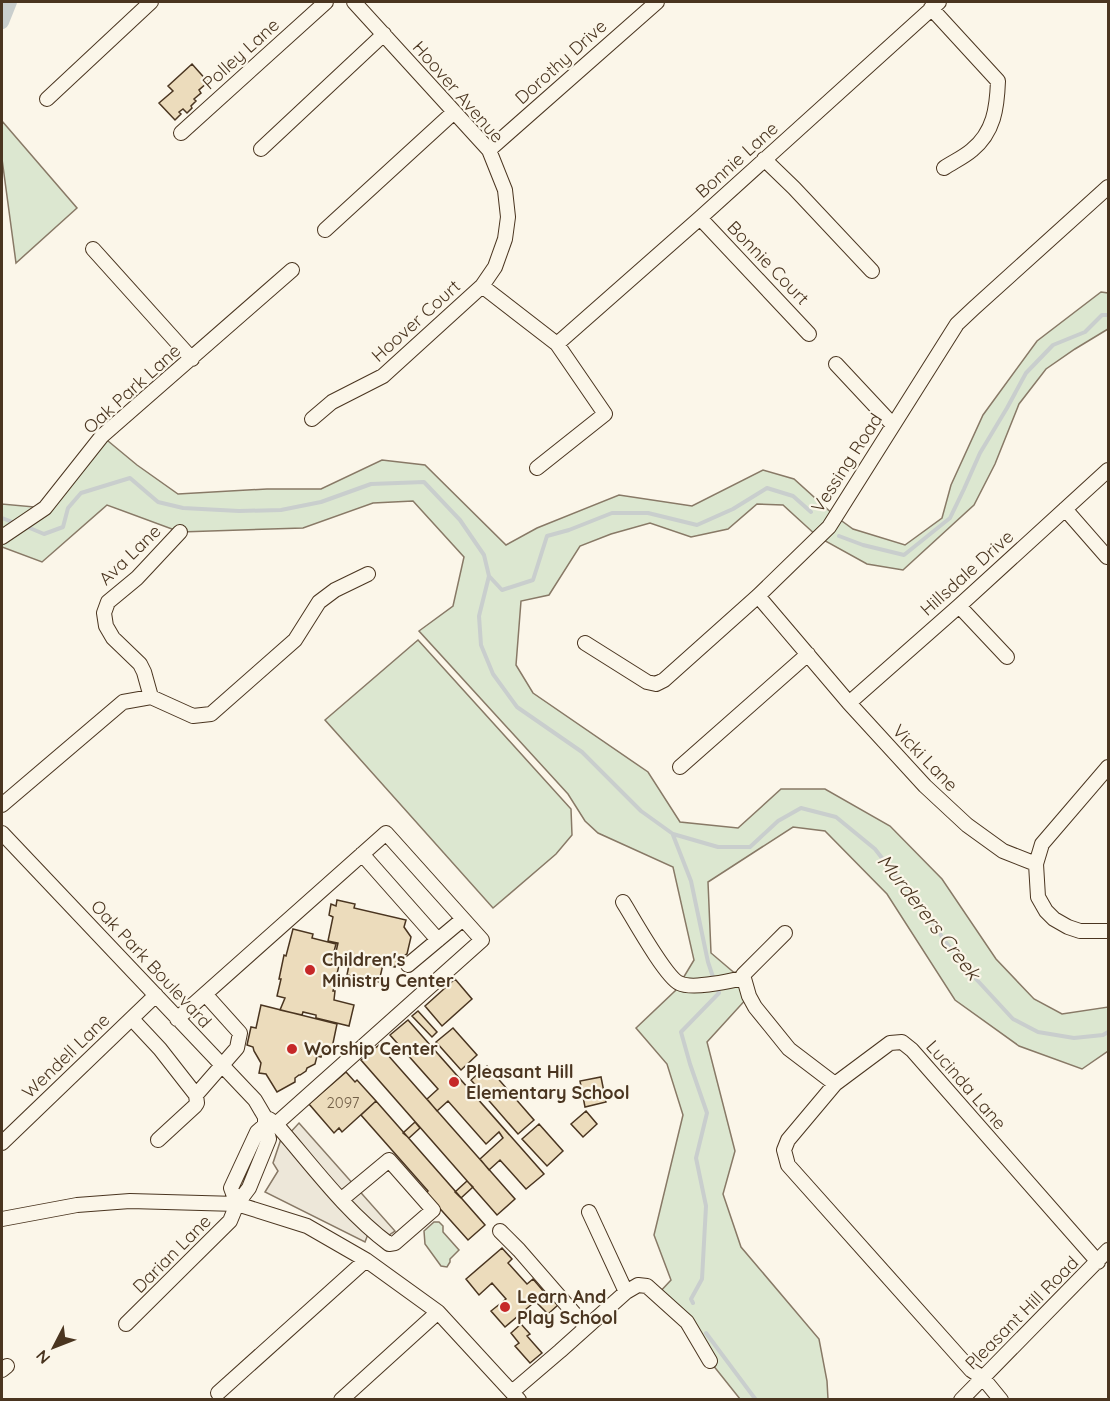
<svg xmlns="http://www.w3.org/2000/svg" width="1110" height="1401" font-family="Quicksand,sans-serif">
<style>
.green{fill:#dce7d0;stroke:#887966;stroke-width:1.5}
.parking{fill:#ede7d9;stroke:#887966;stroke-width:1.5}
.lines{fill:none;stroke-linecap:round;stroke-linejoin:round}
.stream{stroke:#c9cecd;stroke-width:4}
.canal{stroke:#c9cecd;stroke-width:14}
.building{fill:#ecdcbc;stroke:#4a3520;stroke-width:1.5}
.minor-casing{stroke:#4a3520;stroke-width:16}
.minor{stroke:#fbf6e9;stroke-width:14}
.poi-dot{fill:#c62828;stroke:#fbf6e9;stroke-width:2}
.labels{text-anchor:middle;stroke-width:4.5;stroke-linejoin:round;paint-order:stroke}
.number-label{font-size:15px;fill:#725f47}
.street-label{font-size:18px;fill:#4a3520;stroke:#fbf6e9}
.poi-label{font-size:18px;font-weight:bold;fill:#4a3520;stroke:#fbf6e9;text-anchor:start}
.water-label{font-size:20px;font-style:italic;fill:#4a3520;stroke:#fbf6e9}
</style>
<rect width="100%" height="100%" fill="#fbf6e9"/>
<path class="green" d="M2 121 77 208 16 263 2 159Z
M1101 292 1108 293V329L1075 349 1046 369 1019 404 995 464 974 505 903 570 867 564 818 537 783 505 757 504 728 529 691 537 650 523 611 534 580 546 549 595 521 601 516 665 533 693 648 772 680 822 738 828 781 789H825L890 826 942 879 996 959 1034 999 1062 1014 1108 1007V1051L1082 1069 1019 1046 955 1000 887 894 825 831 793 827 708 882 711 953 738 976 749 996 707 1042 735 1151 723 1194 741 1247 819 1339 827 1381 828 1399H740L657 1295 671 1280 654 1235 683 1115 667 1064 636 1028 676 990 694 960 673 867 598 833 585 821 568 794 419 631 453 606 464 557 413 501 373 503 303 528 180 532 107 505 42 562 2 547V504L45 508 102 436 137 465 178 494 267 489H321L382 460 425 465 506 545 537 528 619 495 692 506 763 470 794 479 835 516 853 529 905 545 942 518 951 485 983 415 1037 341Z
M418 640 571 809 572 835 556 854 493 908 325 720Z
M434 1222H439L443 1226V1232L459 1250 450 1259V1262L447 1267 441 1266 425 1244 424 1231Z"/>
<path class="parking" d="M299 1123 395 1231 383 1239 370 1229 365 1242 265 1192 278 1171 273 1163 283 1133 287 1136Z"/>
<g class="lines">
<path class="stream" d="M2 518 15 523
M25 526 44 534 63 527 68 508 81 493 130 478 158 502 183 508 239 511 281 510 321 502 371 484 424 482 460 520 484 555 489 576 479 616 481 645 493 674 517 707 582 752 641 811 673 834 718 847H750L778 821 801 808 836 817 875 849 900 881 918 899 944 940 977 980 1013 1019 1038 1032 1074 1038 1103 1035 1108 1032
M839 536 863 545 904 555 950 518 964 489 980 453 1007 408 1026 373 1053 345 1085 332 1102 315H1108
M489 576 502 590 533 580 547 536 569 530 612 513H648L697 525 733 509 767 488 793 496 811 512
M673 835 691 881 708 962 714 980
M693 1303 691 1299 702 1279 706 1206 696 1158 707 1113 690 1064 681 1032 719 993 717 987
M706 1333 756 1400"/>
<path class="canal" d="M2 22 10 2"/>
</g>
<path class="building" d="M192 64 208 82 199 90 201 93 194 99 196 101 191 106 192 108 187 113 183 109 179 112 181 114 175 120 159 103 173 91 168 86Z
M337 900 355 904 354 908 406 920 404 927 411 937 407 954 397 960 395 967 383 964 379 982 347 975 350 960 335 956 338 943 328 941 333 917 329 915 331 904 336 906Z
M293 929 313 934 312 938 336 944 332 959 340 961 333 991H335L334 1000 354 1005 349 1026 316 1018V1015L303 1012 302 1015 280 1010 285 998 277 996 281 979H279L284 955 286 956Z
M455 979 472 999 442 1026 425 1006Z
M261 1005 337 1024 332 1048 327 1051 323 1050 321 1057 317 1056 315 1064 307 1068 306 1071 300 1075H299L295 1078V1082L277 1092 266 1074 259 1073 261 1063 254 1051 253 1047 247 1045 251 1027 256 1028Z
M418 1011 437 1032 432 1037 412 1016Z
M408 1020 544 1174 526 1189 500 1160 489 1170 480 1159 503 1138 499 1132 486 1144 448 1101 437 1111 427 1099 438 1089 390 1035Z
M453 1028 477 1055 461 1070 436 1042Z
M379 1045 515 1199 497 1215 361 1060Z
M487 1066 534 1120 518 1134 471 1080Z
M346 1072 355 1082 357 1080 376 1101 342 1132 339 1128 334 1133 309 1104Z
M601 1077 606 1102 585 1107 580 1081Z
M376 1101 485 1225 468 1240 426 1193 428 1191 361 1115Z
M586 1111 597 1124 583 1137 571 1124Z
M415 1122 420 1128 409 1138 403 1133Z
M539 1124 563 1151 547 1166 522 1139Z
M467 1181 473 1187 461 1198 455 1192Z
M502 1248 512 1259 508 1263 527 1284 533 1279 545 1293 505 1327 491 1311 506 1299 492 1283 479 1295 466 1279Z
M548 1293 558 1305 548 1314 537 1303Z
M521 1324 530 1334 527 1336 542 1353 530 1363 515 1346 519 1343 511 1333Z"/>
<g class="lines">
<g class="minor-casing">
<path id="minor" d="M931 8 998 81C997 108 994 132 972 150 964 157 953 162 944 168
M47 99 151 2
M181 133 326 2
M261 149 384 34
M489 150 657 2
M764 159 794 188 872 271
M700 218 809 334
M325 230 454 112
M93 249 192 359
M482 286 557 344 605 414 537 468
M557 344 700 218 939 2
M836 364 893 425
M312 419 332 402 383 376 482 286 495 267 505 239 508 217 505 190 489 150 354 2
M1065 509 1107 557
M2 537 45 508 102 436 292 270
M758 596 849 703 925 786 967 825 1003 851 1036 864
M959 606 1007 657
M585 643 647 682 656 684 664 680 758 596 829 527 957 324 974 308 1108 187
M151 697 144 672 140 664 113 638 106 626 104 613 108 602 137 578 180 532
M849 703 959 606 1108 470
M680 767 808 654
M1108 767 1042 844 1036 864 1038 897 1046 911 1054 919 1068 927 1080 931H1108
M2 805 123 702 151 697 193 716 211 714 295 640 319 602 335 590 368 574
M2 833 255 1100 265 1117V1125L269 1139 249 1188 237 1204 230 1221 126 1324
M362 854 438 940
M623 902C633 918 665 976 679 983 692 990 730 981 744 978
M785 933 743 975 749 996 755 1007 789 1049 835 1084
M408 965 463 919
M132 1019 160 1049 196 1095 197 1103 195 1106 158 1140
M177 1019 386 833 482 940 276 1124
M196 1095 237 1048 240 1033 205 994
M269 1119 276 1124C312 1165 345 1211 389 1244L395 1243 433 1210 389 1160 342 1199
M2 1143 156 995
M237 1204 231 1188 257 1132 265 1125
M589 1212 626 1292 638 1285 647 1286 687 1322 710 1361
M2 1219 77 1205 130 1201 237 1204 307 1226 366 1260 438 1312 519 1400
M500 1231 519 1250 586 1327
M2 1370 7 1366
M512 1392 560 1351 626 1292
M218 1393 366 1260
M341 1400 438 1312
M961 1400 1108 1250
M1001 1400 983 1378 971 1370 788 1165 784 1150 788 1140 835 1084 890 1043 902 1042 912 1050 1098 1262"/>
</g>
<use href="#minor" class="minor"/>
</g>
<g class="poi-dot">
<circle cx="310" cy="970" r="6"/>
<circle cx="292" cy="1049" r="6"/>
<circle cx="454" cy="1082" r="6"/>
<circle cx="505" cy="1307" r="6"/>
</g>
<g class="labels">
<g class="number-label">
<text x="343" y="1108">2097</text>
</g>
<g class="street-label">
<text transform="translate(241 54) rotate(-42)" y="6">Polley Lane</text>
<text transform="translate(561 62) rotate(-42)" y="6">Dorothy Drive</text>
<text transform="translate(458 92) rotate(49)" y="6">Hoover Avenue</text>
<text transform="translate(737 160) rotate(-42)" y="6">Bonnie Lane</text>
<text transform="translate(768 263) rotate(46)" y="6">Bonnie Court</text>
<text transform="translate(416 321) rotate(-42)" y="6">Hoover Court</text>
<text transform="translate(132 389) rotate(-42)" y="6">Oak Park Lane</text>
<text transform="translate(847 463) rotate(-57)" y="6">Vessing Road</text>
<text transform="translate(130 555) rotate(-44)" y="6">Ava Lane</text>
<text transform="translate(967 573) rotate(-42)" y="6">Hillsdale Drive</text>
<text transform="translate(925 758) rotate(46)" y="6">Vicki Lane</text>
<text transform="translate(151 964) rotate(47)" y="6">Oak Park Boulevard</text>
<text transform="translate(66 1056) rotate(-44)" y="6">Wendell Lane</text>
<text transform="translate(966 1085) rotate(49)" y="6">Lucinda Lane</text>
<text transform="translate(172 1254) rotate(-45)" y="6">Darian Lane</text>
<text transform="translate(1022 1313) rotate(-45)" y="6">Pleasant Hill Road</text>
</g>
<g class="poi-label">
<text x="322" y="966">Children's<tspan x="322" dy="21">Ministry Center</tspan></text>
<text x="304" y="1055">Worship Center</text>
<text x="466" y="1078">Pleasant Hill<tspan x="466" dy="21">Elementary School</tspan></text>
<text x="517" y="1303">Learn And<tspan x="517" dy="21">Play School</tspan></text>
</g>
<g class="water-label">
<text transform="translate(929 917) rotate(52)" y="7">Murderers Creek</text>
</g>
</g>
<rect width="1110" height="1401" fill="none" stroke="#4a3520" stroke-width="6"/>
<g transform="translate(54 1347) rotate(228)" stroke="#fbf6e9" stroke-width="4.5" paint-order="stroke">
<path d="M0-4.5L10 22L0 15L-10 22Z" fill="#4a3520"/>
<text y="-9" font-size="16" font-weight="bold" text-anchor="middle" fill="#4a3520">N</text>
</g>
</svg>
